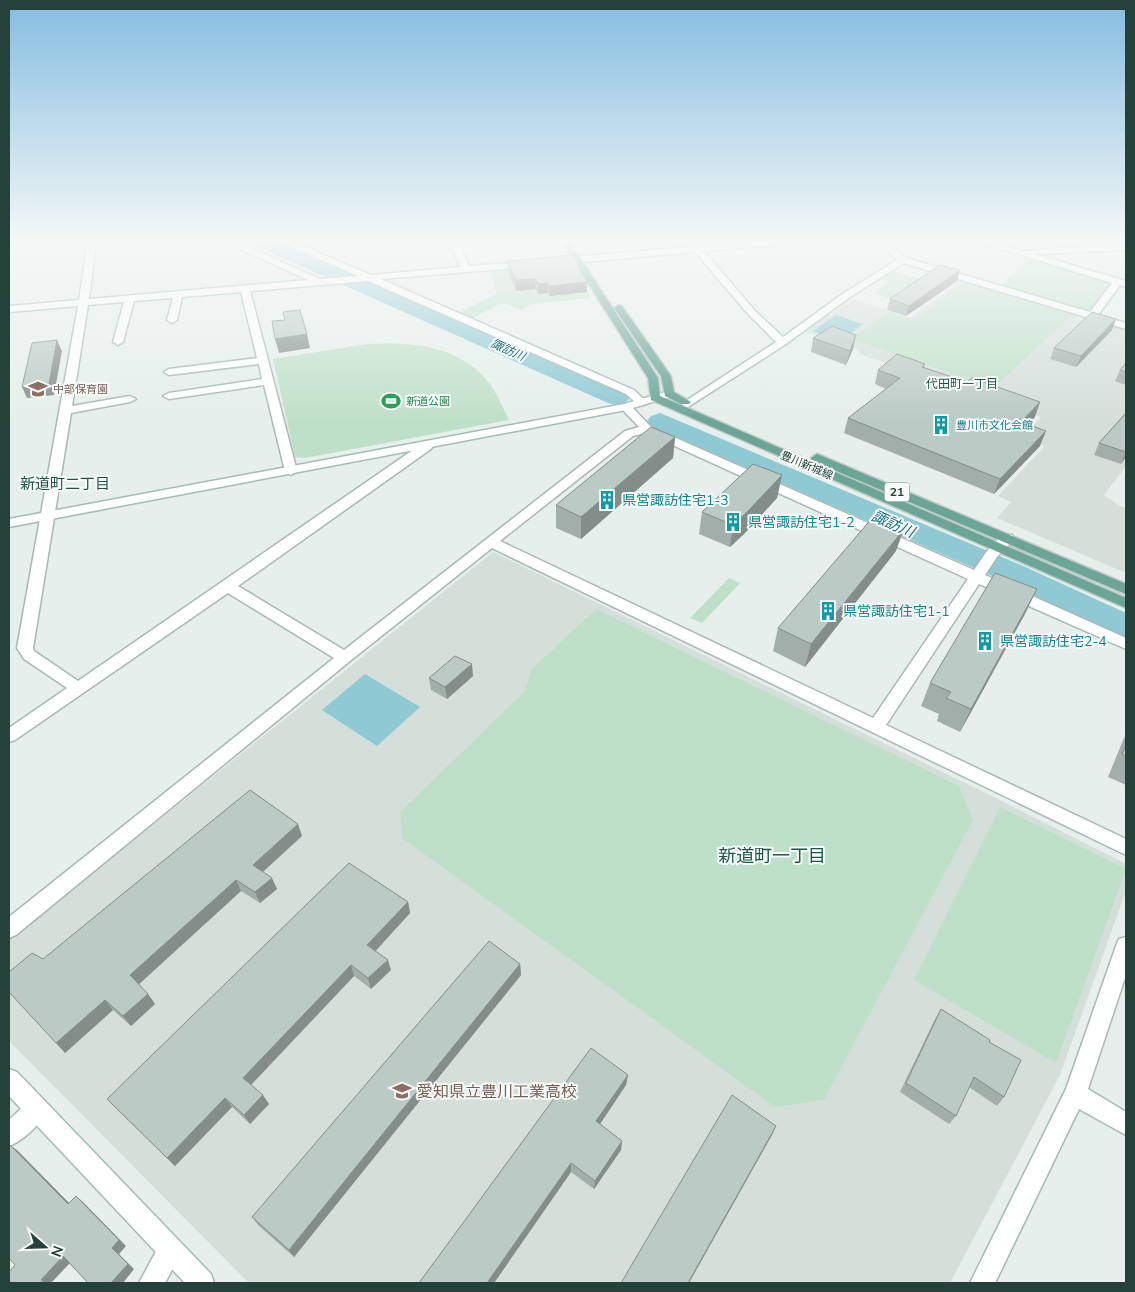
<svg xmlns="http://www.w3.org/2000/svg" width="1135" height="1292" font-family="'Nunito Sans','Noto Sans JP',sans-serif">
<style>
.built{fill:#d4dfda}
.green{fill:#bfe0c8}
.water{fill:#8ec9d4}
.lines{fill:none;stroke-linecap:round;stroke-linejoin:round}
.river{fill:#8ec9d4;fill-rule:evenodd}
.street-casing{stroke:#a8b8b2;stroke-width:3}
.secondary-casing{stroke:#a4bbb3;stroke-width:3}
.primary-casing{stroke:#c2cac8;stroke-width:3}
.street{fill:#fff;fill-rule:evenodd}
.secondary{fill:#fff;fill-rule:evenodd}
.primary{fill:#6aa596;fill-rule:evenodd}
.wall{fill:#a1aea9}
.shaded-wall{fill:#838d89}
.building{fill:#bbcac4;stroke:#838d89}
.labels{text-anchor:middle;stroke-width:4;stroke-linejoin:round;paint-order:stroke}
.far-education-label{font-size:11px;fill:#785e54;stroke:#f7fbf9;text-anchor:start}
.far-leisure-label{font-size:11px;fill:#27864d;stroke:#f7fbf9;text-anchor:start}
.far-culture-label{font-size:11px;fill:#0d838f;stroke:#f7fbf9;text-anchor:start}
.far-street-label{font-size:11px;fill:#24423a;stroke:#f7fbf9}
.far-water-label{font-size:12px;font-style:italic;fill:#1c6f80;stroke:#f7fbf9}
.far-neighbourhood-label{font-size:12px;fill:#1f5548;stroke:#f7fbf9}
.shield{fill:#f7fbf9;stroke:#637a73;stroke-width:1}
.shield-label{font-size:12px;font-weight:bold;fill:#24423a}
.culture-label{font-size:14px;fill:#0d838f;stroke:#f7fbf9;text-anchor:start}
.neighbourhood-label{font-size:15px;fill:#1f5548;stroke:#f7fbf9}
.water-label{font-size:15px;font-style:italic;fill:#1c6f80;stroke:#f7fbf9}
.near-education-label{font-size:16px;fill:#785e54;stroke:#f7fbf9;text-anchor:start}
.near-neighbourhood-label{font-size:18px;fill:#1f5548;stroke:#f7fbf9}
</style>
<rect width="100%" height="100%" fill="#e6efeb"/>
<path class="built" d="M962 280 1126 329V466L1104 495 1118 505 1126 508V573L997 518 1011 502 998 496 1045 446 1023 437 1041 417 860 354 857 349 804 331 853 299 910 318Z
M493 552 994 797 1126 864V891L1060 1075 950 1283H249L9 1041V940Z"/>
<path class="green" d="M1029 259 1106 282 1110 284 1091 310 1084 311 1001 285Z
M573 264 591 298 533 304 521 310 503 303 471 319 458 313 497 294 491 271Z
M894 271 923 281 896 300 874 293 890 282 882 279Z
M965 283 1072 315 993 388 851 339 889 312 913 320Z
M368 344C411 342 460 345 489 383 497 393 503 408 509 420L305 458 295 457 273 359Z
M729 578 740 583 702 623 690 618Z
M596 609 959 786 973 820 824 1100 775 1107 402 838 400 812 525 691 531 670Z
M1000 807 1126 869 1056 1063 914 980Z"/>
<path class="water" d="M836 315 863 324 840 341 813 331Z
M365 674 420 707 377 746 322 710Z"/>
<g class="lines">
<path class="river" d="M253 242H278L626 393 629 398 626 403 617 405 608 403 256 246Z
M660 413 1021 565 1126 613V637L1114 634 999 579 651 426 647 421 651 416Z"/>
<g class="street-casing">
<path id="street" d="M88 242H96L89 299 308 280 229 244 228 242H238L320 279 358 276 285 244 284 242H294L371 275 460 267 450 242H458L469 266 531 262V266L528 267 381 279 634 390 647 402 645 404H637L626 394 368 281 250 291 297 471 291 475 285 471 264 385 169 399 163 396 169 393 262 379 259 364 169 375 164 372 169 369 257 358 241 292 182 297 177 320 172 323 167 320 173 298 134 301 123 342 118 345 113 342 124 302 88 305 72 406 130 396 136 399 130 402 71 413 33 648 34 651 78 681 423 443H431L433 446 431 449 238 586 344 650 625 431 639 427 620 407 626 404 630 405 651 427 974 570 987 551 1002 535H1012L1014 538 1012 541 997 557 985 575 1126 638V649L979 584 886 725 1126 839V855L492 548 350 661 16 935 9 938V917L334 658 228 593 15 740 9 742V728L67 688 24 659 17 648 78 306 9 312V306L79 300ZM646 433 968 579 873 718 500 541 633 436Z
M689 242H695L700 246 755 242H784L780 245 704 251 755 311 783 337 844 293 897 260 880 242H889L906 258 1090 312 1112 283 979 242H991L1023 251 1126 244V250L1034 254 1126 281V287L1120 285 1098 315 1126 323V329L904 263 850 297 786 344 688 407 684 406 682 404 684 402 776 342 749 315 695 252 561 264 557 261 561 258 691 247Z
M1126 937V975L1088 1089 1126 1112V1135L1079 1109 995 1283H970L1066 1089 1116 946 1119 939Z
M37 1098 45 1101 48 1109C42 1123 23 1141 9 1146V1120L29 1101Z
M170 1239 179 1242 182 1251 165 1283H139L161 1242Z"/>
</g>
<g class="secondary-casing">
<path id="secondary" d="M669 391 675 394 673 396 626 410 9 527V519L624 404Z
M9 1069 17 1072 211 1274 214 1283H185L9 1096Z"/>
</g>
<g class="primary-casing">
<path id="primary" d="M562 242H570L658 378 660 396 1126 598V608L651 400 648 378Z
M619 305 622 306 671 376 674 392 691 402 689 404H681L665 396 661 376 614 308Z
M817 454 1126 584V594L813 461 811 458Z"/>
</g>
<use href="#street" class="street"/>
<use href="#secondary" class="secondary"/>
<use href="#primary" class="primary"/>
</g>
<path class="wall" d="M507 261 587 282V292L550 296 548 293 538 294 536 289 516 291 508 271Z
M960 270 957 281 906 316 887 310 890 299Z
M1112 330 1076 367 1050 359 1054 348Z
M813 338 853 349 846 365 811 352Z
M1126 363V385L1115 381 1120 370Z
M925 364 924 367 1035 417 1027 425 1040 446 994 494 844 433 848 418 886 389 875 384 878 370Z
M1126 413V457L1121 464 1094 455 1099 443Z
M675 437 673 458 581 539 556 528V505Z
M782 475 777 498 744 534 730 547 699 534 702 512Z
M896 551 805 667 773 651 778 628Z
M1026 612 960 732 937 721 939 714 921 706 930 683Z
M473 676 447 699 431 690 429 678Z
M1126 733V785L1108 777Z
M302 836 263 872 277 889 260 903 241 891 139 984 155 1004 131 1026 113 1010 65 1053 43 959Z
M408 902 410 913 375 951 391 970 371 989 354 976 251 1085 269 1104 250 1124 232 1107 175 1166 107 1099Z
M520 964 521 975 294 1257 258 1225 252 1217Z
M941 1009 989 1042 1004 1097 997 1106 969 1087 956 1116 949 1124 900 1092 935 1019Z
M628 1075 626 1085 600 1124 622 1141 621 1150 594 1189 571 1172 494 1283H419Z"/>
<path class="shaded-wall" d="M960 270 957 281 906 316 909 306Z
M535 279 536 289 516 291V280Z
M587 282V292L550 296 549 286Z
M548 283V293L538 294V284Z
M1116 319 1112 330 1076 367 1081 356Z
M307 334 310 348 279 353 275 339Z
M856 335 853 349 846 365 850 351Z
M57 340 62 351 54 395 27 398 22 387Z
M1040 402 1035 417 1016 437 1021 422Z
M1046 431 1040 446 994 494 1000 479Z
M675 437 673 458 581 539V517Z
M1126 452V457L1121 464Z
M782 475 777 498 744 534 730 547 733 525Z
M904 529 896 551 805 667 811 644Z
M1037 589 1026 612 960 732 971 709Z
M472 664 473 676 447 699 445 687Z
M298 824 302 836 258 876 253 865Z
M272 878 277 889 260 903 255 892Z
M236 880 241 891 137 986 130 975Z
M408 902 410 913 371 956 367 945Z
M388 960 391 970 371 989 368 978Z
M520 964 521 975 294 1257 289 1250Z
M351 965 354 976 249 1087 243 1078Z
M148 994 155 1004 131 1026 123 1016Z
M105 1000 113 1010 65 1053 56 1043Z
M628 1075 626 1085 596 1130V1121Z
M263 1095 269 1104 250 1124 244 1115Z
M225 1098 232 1107 175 1166 167 1158Z
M776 1126 772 1135 689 1283H688Z
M622 1141 621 1150 594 1189 595 1181Z
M10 1145 18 1151 76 1210 68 1204Z
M571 1163V1172L494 1283H487Z
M76 1196 83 1202 126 1246 119 1254 134 1269 123 1283H111L112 1248Z
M63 1256 71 1262 51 1283H45L41 1280Z"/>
<path class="building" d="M573 255 587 282 549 286 548 283 538 284 535 279 516 280 507 261Z
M940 265 960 270 909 306 890 299Z
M300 310 307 334 275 339 272 321 285 320 283 312Z
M1092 312 1116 319 1081 356 1054 348Z
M832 326 856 335 850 351 813 338Z
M57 340 49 384 22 387 32 343Z
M897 354 925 364 922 367 967 382 972 378 1040 402 1021 422 1046 431 1000 479 848 418 900 378 878 370Z
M1126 363V372L1120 370Z
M1126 413V452L1099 443Z
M651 427 675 437 581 517 556 505Z
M753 464 782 475 748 511 733 525 702 512Z
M873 517 904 529 811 644 778 628Z
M995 573 1037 589 971 709 946 698 951 692 930 683Z
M455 656 472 664 445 687 429 678Z
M1126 745V756L1122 754Z
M250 790 298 824 253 865 272 878 255 892 236 880 130 975 148 994 123 1016 105 1000 56 1043 9 992V972L32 953 43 959Z
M349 863 408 902 367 945 388 960 368 978 351 965 243 1078 263 1095 244 1115 225 1098 167 1158 107 1099Z
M489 941 520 964 289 1250 252 1217Z
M941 1009 990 1040 989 1042 1021 1060 1004 1097 974 1077 956 1116 906 1083Z
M591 1048 628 1075 596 1121 622 1141 595 1181 571 1163 487 1283H419Z
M732 1095 776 1126 688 1283H621Z
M10 1145 68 1204 76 1196 119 1240 112 1248 128 1264 111 1283H88L63 1256 41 1280 45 1283H9V1272L15 1265 9 1258V1146Z"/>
<linearGradient id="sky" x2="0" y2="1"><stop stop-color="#84bce0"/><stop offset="0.57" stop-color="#f4f8f6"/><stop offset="1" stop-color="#f4f8f6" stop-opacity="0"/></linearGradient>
<rect width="1135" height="422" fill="url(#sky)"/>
<defs>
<g id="school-bare" transform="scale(1.5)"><path d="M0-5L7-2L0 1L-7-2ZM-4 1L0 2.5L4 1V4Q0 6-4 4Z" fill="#8d6e63" stroke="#f7fbf9" stroke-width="2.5" paint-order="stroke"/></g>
<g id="stadium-bare" transform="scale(1.5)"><path d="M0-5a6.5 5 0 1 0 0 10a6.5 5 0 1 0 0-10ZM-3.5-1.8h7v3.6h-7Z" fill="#2e9e5b" stroke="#f7fbf9" stroke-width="2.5" paint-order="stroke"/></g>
<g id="building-bare" transform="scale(1.5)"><path d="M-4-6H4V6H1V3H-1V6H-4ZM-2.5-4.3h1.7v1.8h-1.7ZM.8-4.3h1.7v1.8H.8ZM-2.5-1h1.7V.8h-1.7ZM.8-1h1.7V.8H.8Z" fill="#0f9aa8" stroke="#f7fbf9" stroke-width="2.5" paint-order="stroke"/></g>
</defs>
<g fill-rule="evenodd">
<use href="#school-bare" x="38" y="389"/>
<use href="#stadium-bare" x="391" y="401"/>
<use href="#building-bare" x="941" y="425"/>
<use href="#building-bare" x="607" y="500"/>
<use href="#building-bare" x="733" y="522"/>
<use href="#building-bare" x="828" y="611"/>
<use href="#building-bare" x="985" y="641"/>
<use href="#school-bare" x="402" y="1091"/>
</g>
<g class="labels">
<g class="far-education-label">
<text x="53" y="393">中部保育園</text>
</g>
<g class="far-leisure-label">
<text x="406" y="405">新道公園</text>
</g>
<g class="far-culture-label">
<text x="956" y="429">豊川市文化会館</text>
</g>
<g class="far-street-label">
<text transform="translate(807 465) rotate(23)" y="4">豊川新城線</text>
</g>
<g class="far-water-label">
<text transform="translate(508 350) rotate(24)" y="4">諏訪川</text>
</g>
<g class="far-neighbourhood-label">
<text x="962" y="388">代田町一丁目</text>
</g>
<rect class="shield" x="884.5" y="482.5" width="25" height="19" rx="4"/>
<g class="shield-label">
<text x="897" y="496">21</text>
</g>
<g class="culture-label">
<text x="622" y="505">県営諏訪住宅1-3</text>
<text x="748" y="527">県営諏訪住宅1-2</text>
<text x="843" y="616">県営諏訪住宅1-1</text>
<text x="1000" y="646">県営諏訪住宅2-4</text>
</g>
<g class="neighbourhood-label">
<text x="65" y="489">新道町二丁目</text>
</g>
<g class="water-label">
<text transform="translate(893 524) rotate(24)" y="5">諏訪川</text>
</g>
<g class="near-education-label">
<text x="417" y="1097">愛知県立豊川工業高校</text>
</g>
<g class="near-neighbourhood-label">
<text x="772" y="862">新道町一丁目</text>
</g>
</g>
<rect width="1135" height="1292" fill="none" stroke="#24423a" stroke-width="20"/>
<g transform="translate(45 1247) rotate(110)" stroke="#f7fbf9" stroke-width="4" paint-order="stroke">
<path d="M0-4L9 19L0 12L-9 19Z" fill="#24423a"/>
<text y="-8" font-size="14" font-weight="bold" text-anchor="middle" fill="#24423a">N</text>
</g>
</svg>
